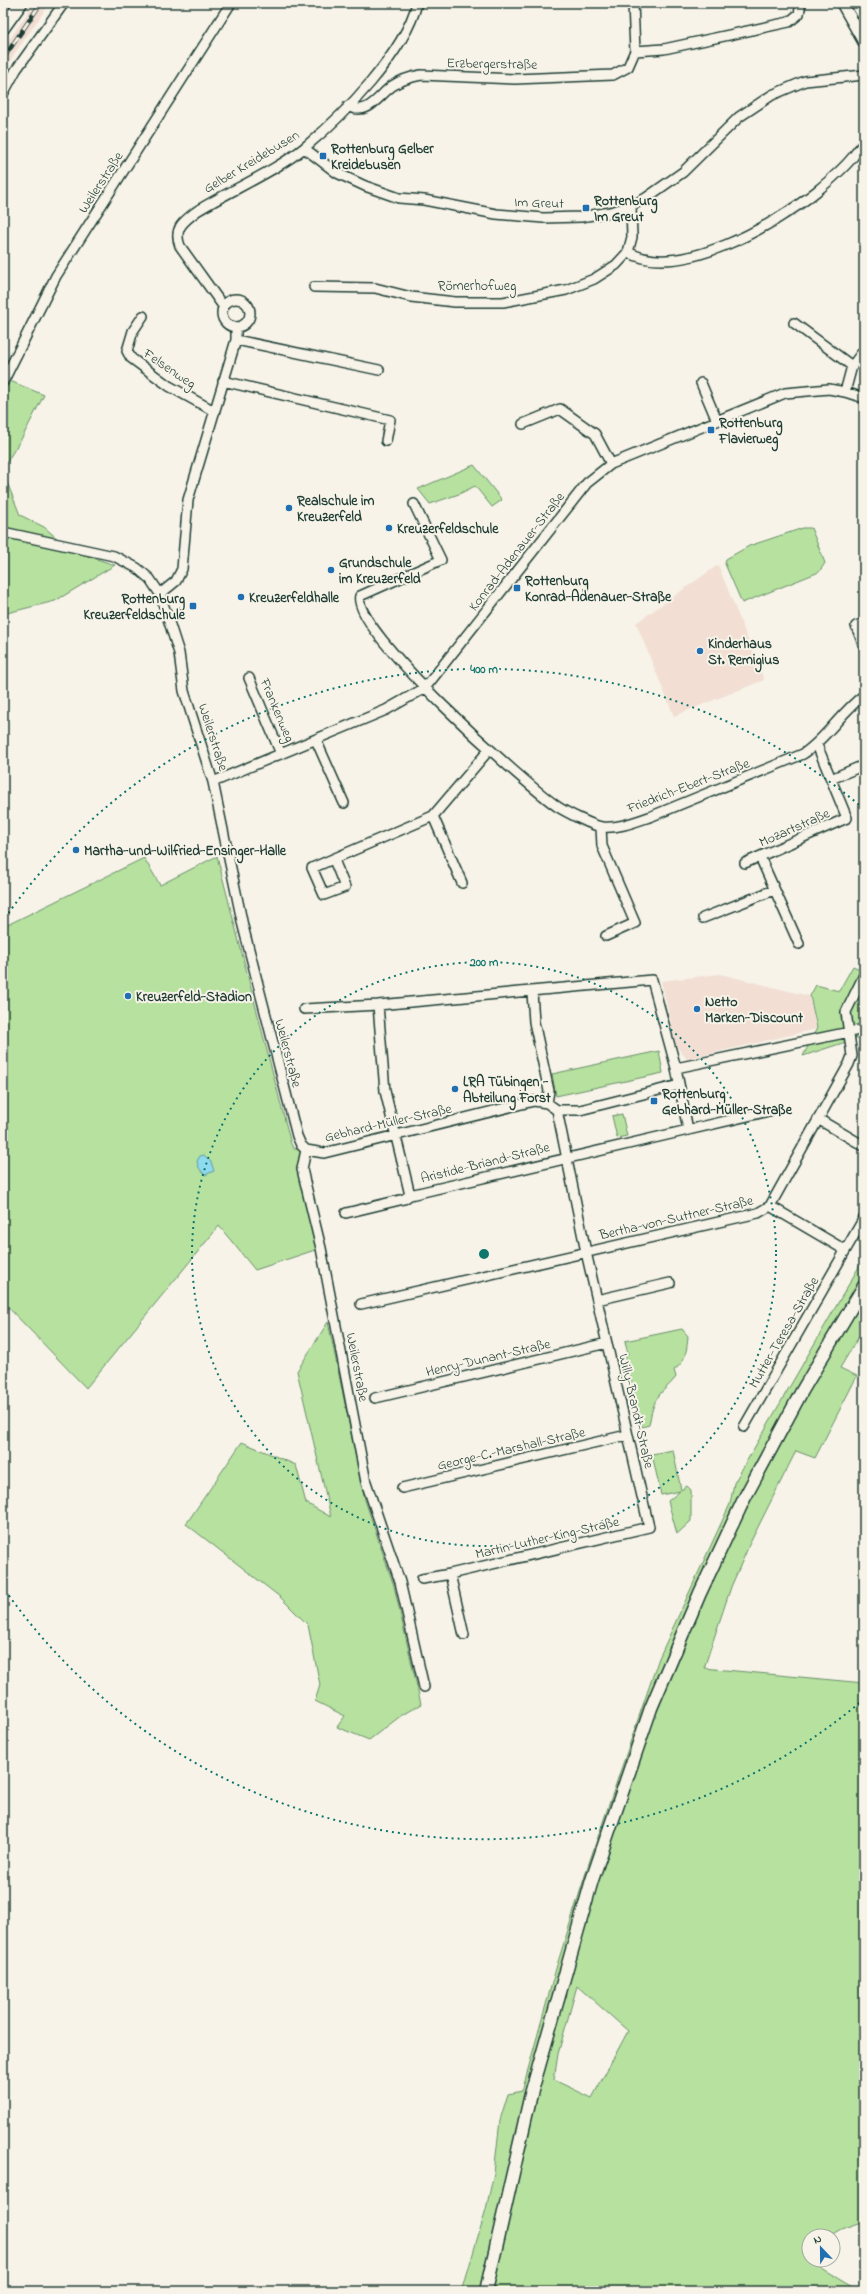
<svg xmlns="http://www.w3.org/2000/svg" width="867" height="2294" font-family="'Indie Flower',sans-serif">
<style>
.built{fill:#f2ded3}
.green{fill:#b6e19f;stroke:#6a8f6a;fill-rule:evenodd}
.water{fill:#8edaee;stroke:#629ba4}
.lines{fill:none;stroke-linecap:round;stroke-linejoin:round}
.minor-casing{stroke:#1f3d34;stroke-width:12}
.tertiary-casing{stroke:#1f3d34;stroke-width:14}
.secondary-casing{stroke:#1f3d34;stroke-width:15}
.minor{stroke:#f7f3e8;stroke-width:9}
.tertiary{stroke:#f7f3e8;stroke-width:11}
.secondary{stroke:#f7f3e8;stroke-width:12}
.rail-casing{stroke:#1f3d34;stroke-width:4.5}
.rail{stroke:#f7f3e8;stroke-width:3;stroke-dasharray:9;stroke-linecap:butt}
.ring{fill:none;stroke:#0f766e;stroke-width:2;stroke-dasharray:2 4}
.poi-dot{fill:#1f6fb2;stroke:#f7f3e8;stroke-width:1.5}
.labels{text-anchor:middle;stroke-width:4;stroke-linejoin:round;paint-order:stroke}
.street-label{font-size:14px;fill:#1f3d34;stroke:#f7f3e8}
.poi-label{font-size:14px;font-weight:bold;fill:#1f3d34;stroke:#f7f3e8;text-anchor:start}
.centre{fill:#0f766e;stroke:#f7f3e8;stroke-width:2}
.ring-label{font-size:12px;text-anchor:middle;font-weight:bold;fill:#0f766e;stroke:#f7f3e8;stroke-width:4;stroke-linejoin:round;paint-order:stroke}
</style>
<rect width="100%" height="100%" fill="#f7f3e8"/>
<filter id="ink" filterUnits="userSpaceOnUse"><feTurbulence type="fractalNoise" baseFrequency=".025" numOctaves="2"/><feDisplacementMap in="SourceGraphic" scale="8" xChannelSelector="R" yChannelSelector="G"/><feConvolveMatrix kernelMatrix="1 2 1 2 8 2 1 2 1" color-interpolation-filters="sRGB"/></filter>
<g filter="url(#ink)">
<path class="built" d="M34 3H50L15 53 3 73V49Z
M718 565 764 680 674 716 636 623Z
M720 974 809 996 816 1029 687 1059 677 1047 661 981Z"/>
<path class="green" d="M3 378 44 395 23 436 3 468Z
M474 465 502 500 492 507 475 486 459 494 430 504 418 489Z
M3 472 20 515 44 527 59 540 60 547 115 565 55 601 3 614Z
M803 528H811L825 563 819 572 742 603 725 564 726 559 749 546Z
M217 856 291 1144 294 1149 306 1150 302 1169 321 1248 255 1270 219 1226 86 1388 3 1302V927L144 858 160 885Z
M853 966 864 971V1036L803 1056 817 1028 810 996 816 985 839 991Z
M659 1051 663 1073 556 1096 552 1074Z
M622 1114 627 1136 617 1138 612 1116Z
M864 1258V1328L840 1368 857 1376 815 1458 796 1451 750 1543 731 1587 704 1668 864 1683V2221L841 2229 829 2236H809L810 2262 859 2291H462L486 2209 494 2173 500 2120 508 2094 522 2091 557 1965 588 1866 659 1658 730 1504 734 1483ZM577 1986 628 2031 592 2098 554 2080 558 2054Z
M328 1322 365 1500 394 1586 421 1704 402 1715 369 1740 337 1727 345 1716 315 1701 320 1685 308 1625 280 1597 186 1524 242 1442 296 1465 306 1503 331 1517 297 1371Z
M682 1329 688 1336C687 1349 686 1362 674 1370L676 1377C671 1384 665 1388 660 1394 653 1403 651 1414 649 1425L642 1427 625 1355 628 1354 625 1341Z
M673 1450 681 1490 687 1486 691 1490V1521L677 1534 668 1501 680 1491 661 1495 652 1454Z"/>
<path class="water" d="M204 1155 211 1162 214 1171 205 1175 199 1168 197 1161 200 1156Z"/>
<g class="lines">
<g class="minor-casing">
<path id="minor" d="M635 51 664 49 789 22 799 14 801 3
M3 94 16 70 64 3
M348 106C368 117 378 96 392 86 401 80 410 77 421 75L515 79 613 75 628 67 635 51 633 3
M304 148 337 173 365 186 399 198 424 200 496 214 543 218 581 217 610 212 631 206 646 198 683 172 739 117 772 95 805 81 864 75
M628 252C679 281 776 224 817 191 829 181 842 170 852 158 856 153 859 148 864 144
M314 287 375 288 411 297 455 302H503L566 290 594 279 616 265 628 252 632 237 631 206
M222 313a14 14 0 1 1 28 0a14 14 0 1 1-28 0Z
M223 306 180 246C173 228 184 221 197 211 231 190 274 172 304 148 343 116 405 53 417 3
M143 316 133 331 127 351 131 358 169 386 214 411
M794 323 852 366
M236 340 379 370
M223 381 390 420 386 441
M3 382 56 276 231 3
M701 383 717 421
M845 392 852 366 864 350
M523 424 560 409 595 434 611 464
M414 504 441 560 360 596C349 628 527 786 558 807 566 812 593 826 602 827 618 829 637 821 652 816L803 754C827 738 841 712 864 695
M3 532 114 556 137 568 150 579 160 594 179 653 184 691 213 782 243 926 297 1136 301 1145 306 1150
M160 594 176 581 182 569 188 500 236 340V328
M864 623 856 626 864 646
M249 678 281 754
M316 740 344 803
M831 779 864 765
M213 782 386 710 425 688 587 483 611 464 785 393 829 389 845 392 864 398
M433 816 462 883
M601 827 602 846 635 923 606 936
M760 857 799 944
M334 860 345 887 324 895 312 868 433 816 489 750
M745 863 847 818 817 745
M703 918 774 890
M532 992 534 1022 549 1091 547 1103
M378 1005 385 1091 410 1195
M304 1009 378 1005 652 980 676 1068 688 1130 410 1195 404 1199 346 1213
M676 1068 864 1029
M557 1110H580L679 1085
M818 1119 864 1146
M688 1130 769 1111
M306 1150 324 1153 534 1101 547 1103 557 1110 586 1252 649 1527 450 1574 422 1579
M306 1150 302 1169 304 1178 321 1248 366 1482 400 1582 424 1687
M770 1206 849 1064 852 1056 846 1012 864 975
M770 1206 845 1250
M597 1300 670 1283
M361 1304 758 1213 770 1206
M375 1398 607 1343
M744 1427 864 1218
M402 1488 627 1435
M450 1574 464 1635"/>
</g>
<g class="tertiary-casing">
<path id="tertiary" d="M842 3 864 42"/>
</g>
<g class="secondary-casing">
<path id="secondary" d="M3 28 21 3
M486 2291 531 2094 592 1880 651 1708 700 1593 744 1499 802 1391 864 1286"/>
</g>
<use href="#minor" class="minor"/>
<use href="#tertiary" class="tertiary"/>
<use href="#secondary" class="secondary"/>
<g class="rail-casing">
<path id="rail" d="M3 59 41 3"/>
</g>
<use href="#rail" class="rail"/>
</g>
</g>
<g class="ring">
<circle cx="484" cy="1254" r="292"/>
<path d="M864 1699A585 585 0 0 1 5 1590M5 918A585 585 0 0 1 864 809"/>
</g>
<g class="poi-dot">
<rect x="319" y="152" width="8" height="8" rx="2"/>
<rect x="582" y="204" width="8" height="8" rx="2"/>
<rect x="707" y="426" width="8" height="8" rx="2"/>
<circle cx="289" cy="508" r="4"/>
<circle cx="389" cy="528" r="4"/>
<circle cx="331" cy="570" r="4"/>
<rect x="513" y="584" width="8" height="8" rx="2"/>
<circle cx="241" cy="597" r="4"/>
<rect x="189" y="602" width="8" height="8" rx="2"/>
<circle cx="700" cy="651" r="4"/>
<circle cx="76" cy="850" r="4"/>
<circle cx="128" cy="996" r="4"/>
<circle cx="697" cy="1009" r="4"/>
<circle cx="455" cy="1089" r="4"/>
<rect x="650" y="1097" width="8" height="8" rx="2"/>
</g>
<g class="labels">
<g class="street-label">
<text transform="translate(492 63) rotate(1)" y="5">Erzbergerstraße</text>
<text transform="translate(251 161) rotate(-31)" y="5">Gelber Kreidebusen</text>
<text transform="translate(100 182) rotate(-57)" y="5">Weilerstraße</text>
<text transform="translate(539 202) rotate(2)" y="5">Im Greut</text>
<text x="477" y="290">Römerhofweg</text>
<text transform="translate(170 368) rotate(34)" y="5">Felsenweg</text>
<text transform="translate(516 551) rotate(-52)" y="5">Konrad-Adenauer-Straße</text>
<text transform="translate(278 710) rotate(67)" y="5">Frankenweg</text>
<text transform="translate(214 737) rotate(72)" y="5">Weilerstraße</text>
<text transform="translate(688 785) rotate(-21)" y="5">Friedrich-Ebert-Straße</text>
<text transform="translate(794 827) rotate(-24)" y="5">Mozartstraße</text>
<text transform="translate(289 1053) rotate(75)" y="5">Weilerstraße</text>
<text transform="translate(388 1122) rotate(-13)" y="5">Gebhard-Müller-Straße</text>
<text transform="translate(485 1162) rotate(-14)" y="5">Aristide-Briand-Straße</text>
<text transform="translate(676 1217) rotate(-13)" y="5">Bertha-von-Suttner-Straße</text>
<text transform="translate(783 1332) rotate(-60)" y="5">Mutter-Teresa-Straße</text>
<text transform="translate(488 1357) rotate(-13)" y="5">Henry-Dunant-Straße</text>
<text transform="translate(358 1367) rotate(79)" y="5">Weilerstraße</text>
<text transform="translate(637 1411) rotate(77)" y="5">Willy-Brandt-Straße</text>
<text transform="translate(511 1448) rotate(-13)" y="5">George-C.-Marshall-Straße</text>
<text transform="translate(547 1537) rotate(-13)" y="5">Martin-Luther-King-Straße</text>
</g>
<g class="poi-label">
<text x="331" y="153">Rottenburg Gelber<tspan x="331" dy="16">Kreidebusen</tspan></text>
<text x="594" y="205">Rottenburg<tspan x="594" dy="16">Im Greut</tspan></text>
<text x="719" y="427">Rottenburg<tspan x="719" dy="16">Flavierweg</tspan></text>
<text x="297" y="505">Realschule im<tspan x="297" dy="16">Kreuzerfeld</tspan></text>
<text x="397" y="533">Kreuzerfeldschule</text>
<text x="339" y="567">Grundschule<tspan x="339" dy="16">im Kreuzerfeld</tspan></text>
<text x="525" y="585">Rottenburg<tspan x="525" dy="16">Konrad-Adenauer-Straße</tspan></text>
<text x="249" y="602">Kreuzerfeldhalle</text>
<text x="185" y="603" text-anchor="end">Rottenburg<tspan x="185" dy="16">Kreuzerfeldschule</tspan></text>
<text x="708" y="648">Kinderhaus<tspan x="708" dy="16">St. Remigius</tspan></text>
<text x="84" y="855">Martha-und-Wilfried-Ensinger-Halle</text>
<text x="136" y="1001">Kreuzerfeld-Stadion</text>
<text x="705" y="1006">Netto<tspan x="705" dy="16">Marken-Discount</tspan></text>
<text x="463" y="1086">LRA Tübingen -<tspan x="463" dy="16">Abteilung Forst</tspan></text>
<text x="662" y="1098">Rottenburg<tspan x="662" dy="16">Gebhard-Müller-Straße</tspan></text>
</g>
</g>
<circle cx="484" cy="1254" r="6" class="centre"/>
<g class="ring-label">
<text x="484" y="673">400 m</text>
<text x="484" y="966">200 m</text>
</g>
<rect width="867" height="2294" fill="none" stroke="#f7f3e8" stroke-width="16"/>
<rect x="8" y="8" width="851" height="2278" fill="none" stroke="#1f3d34" stroke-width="1.5" filter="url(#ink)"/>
<g transform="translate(821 2248) rotate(338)"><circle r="19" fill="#f7f3e8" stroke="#a1aaa0"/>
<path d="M0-3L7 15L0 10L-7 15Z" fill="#1f6fb2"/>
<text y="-6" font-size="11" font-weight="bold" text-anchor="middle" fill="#1f3d34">N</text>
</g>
</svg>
